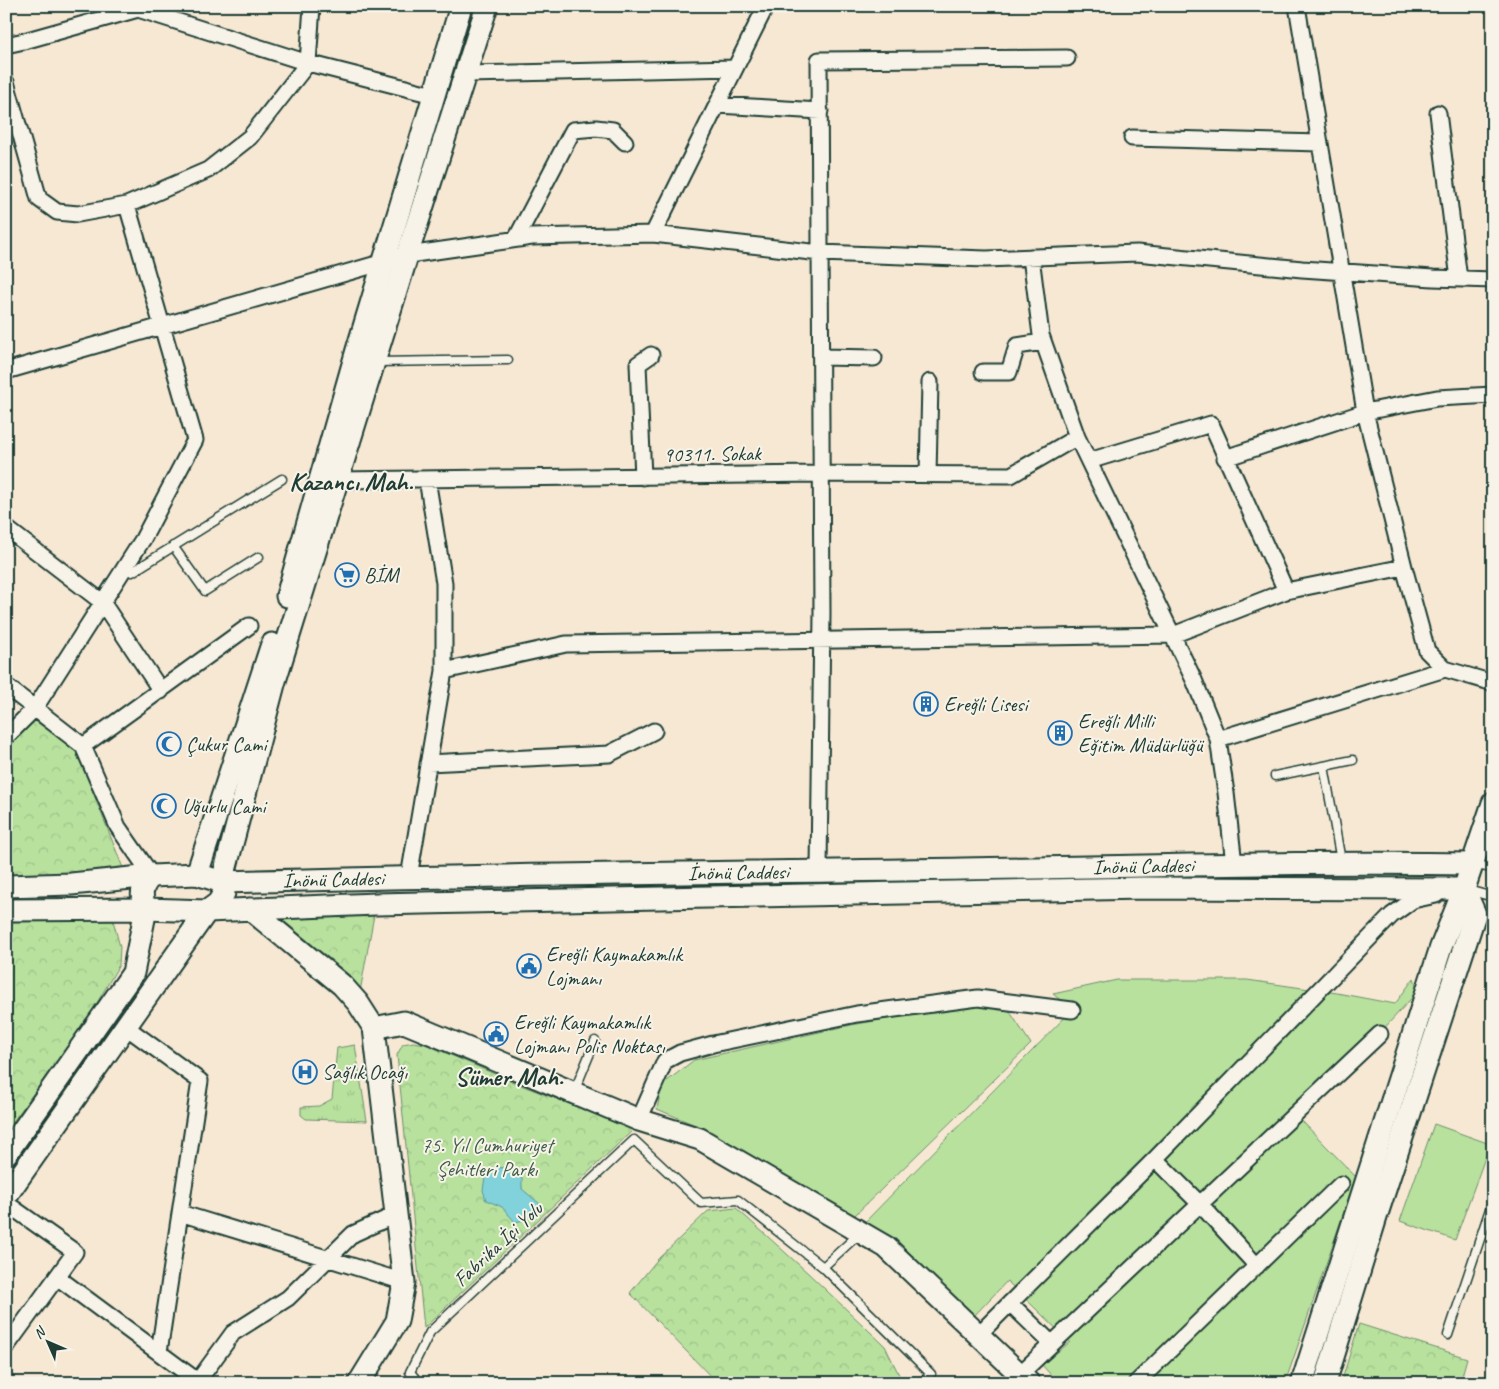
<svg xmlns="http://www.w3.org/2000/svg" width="1499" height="1389" font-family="Caveat,sans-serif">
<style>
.grass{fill:url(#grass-tufts);stroke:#6c8f69}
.forest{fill:url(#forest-crowns);stroke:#6c8f69}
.garden{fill:#b8e19e;stroke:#6c8f69}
.water{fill:#81d2db;stroke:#5a9698}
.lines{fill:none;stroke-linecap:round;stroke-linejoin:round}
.lane-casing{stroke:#1f3d34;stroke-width:11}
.street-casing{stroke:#1f3d34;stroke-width:19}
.secondary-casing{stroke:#1f3d34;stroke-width:25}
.lane{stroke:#f7f3e8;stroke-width:8}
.street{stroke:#f7f3e8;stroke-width:15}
.secondary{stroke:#f7f3e8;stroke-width:21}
.labels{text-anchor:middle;stroke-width:4;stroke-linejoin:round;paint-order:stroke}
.street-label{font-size:21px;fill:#1f3d34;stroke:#f7f3e8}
.poi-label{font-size:21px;fill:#1f3d34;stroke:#f7f3e8;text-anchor:start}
.park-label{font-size:21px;fill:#3e5e49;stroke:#f7f3e8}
.district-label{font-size:26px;font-weight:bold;fill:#1f3d34;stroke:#f7f3e8}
</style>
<defs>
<pattern id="grass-tufts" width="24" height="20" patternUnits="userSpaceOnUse" patternTransform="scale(1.25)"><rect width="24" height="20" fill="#b8e19e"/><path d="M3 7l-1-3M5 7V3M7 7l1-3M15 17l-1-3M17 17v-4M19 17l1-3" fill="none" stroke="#9ec289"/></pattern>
<pattern id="forest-crowns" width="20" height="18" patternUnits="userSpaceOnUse" patternTransform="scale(1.25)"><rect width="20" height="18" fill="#b8e19e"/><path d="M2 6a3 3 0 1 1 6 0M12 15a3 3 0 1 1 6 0" fill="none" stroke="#9ec289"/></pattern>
</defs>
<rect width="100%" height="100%" fill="#f7e8d4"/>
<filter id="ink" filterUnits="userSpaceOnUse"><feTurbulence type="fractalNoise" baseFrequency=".02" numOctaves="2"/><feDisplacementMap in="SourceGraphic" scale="10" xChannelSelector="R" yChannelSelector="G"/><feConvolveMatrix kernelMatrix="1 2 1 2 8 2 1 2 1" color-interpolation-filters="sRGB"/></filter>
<g filter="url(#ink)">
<path class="grass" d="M355 1045 367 1121 306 1119 301 1115V1107L319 1106 332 1099 337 1048Z"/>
<path class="forest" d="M35 721 76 749 125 873 6 876V749Z
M376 904 358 1003 250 909Z
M113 920 120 947 119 965 87 1020 6 1131V922Z
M413 1042 425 1044 518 1084 634 1129 424 1328 397 1055 403 1044Z
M736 1208 808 1273 885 1346 902 1381 901 1383H717L630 1293 657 1260 708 1211Z
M1359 1324 1467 1358 1460 1383H1341Z"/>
<path class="garden" d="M1414 978 1418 991 1301 1120 1356 1177 1285 1383H1058L1042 1365 1070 1342 1007 1281 972 1318 896 1239 863 1224 1072 1010 1053 994 1117 980H1247L1337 993 1395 1004Z
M975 1004 1008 1009 1031 1044 854 1216 700 1127 657 1109 662 1085 694 1060 851 1025Z
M1434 1124 1490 1144 1455 1240 1400 1221Z"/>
<path class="water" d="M508 1167 522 1175V1189L540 1204 524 1220 515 1222 502 1207 486 1200 483 1190 485 1177 497 1168Z"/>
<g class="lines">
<g class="lane-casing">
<path id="lane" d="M376 362 508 360
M173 546 205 591 259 557
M125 567 132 572 282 479
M1324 766 1341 861
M1275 776 1353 760
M1475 865 1493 868
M1468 890 1493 897
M574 1092 595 1041
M823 1267 931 1374 921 1383
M1448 1335 1493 1200
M419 1383 410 1372 430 1332 634 1140 701 1203 738 1200 823 1267 860 1233"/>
</g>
<g class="street-casing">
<path id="street" d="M1297 6 1365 412 1404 567 1427 651 1445 669 1493 683
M6 45 24 41 138 9 308 63 433 95
M466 74 735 68
M6 82 39 199 57 212 78 214 127 205 208 170 250 137 308 63 312 6
M717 105 820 111
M1438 113 1459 279
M1132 138 1320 143
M653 234 766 6
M516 239 573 130 596 128 613 130 625 142
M1031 257 1041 335 1077 437 1194 680 1218 739 1226 793 1234 864
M821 357 874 358
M6 371 408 255 532 237 653 234 820 253 986 259 1137 253 1302 269 1433 278 1493 280
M983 372H1009L1017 346 1043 342
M1225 458 1365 412 1437 398 1493 395
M1089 461 1211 424 1286 591
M928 475 930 382
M643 477 638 364 651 355
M338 480 821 474 1011 475 1077 437
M6 528 102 602 161 691
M444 671 566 644 1173 635 1286 591 1404 567
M6 686 83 746 118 827 152 876
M6 737 35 708 143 539 195 440 127 205
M1218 739 1445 669
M83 746 249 626
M428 763 609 754 654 731
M819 871 822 613 819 60 1067 58
M409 877 444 671V583L427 479
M126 1027 200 1081 159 1352
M639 1120 665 1061 680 1053 713 1044 857 1014 978 998 1072 1010
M1155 1159 1200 1204 1257 1266
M6 1203 75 1252 6 1347
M180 1213 404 1282
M57 1277 200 1383
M1010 1303 1051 1343
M978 1335 1155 1159 1392 915 1413 900 1436 895
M1020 1374 1380 1034
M198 1381 233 1333 288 1298 353 1234 397 1214
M1136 1383 1341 1184"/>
</g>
<g class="secondary-casing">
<g id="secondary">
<path d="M287 596 357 350 461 6"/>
<path d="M197 874 272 644"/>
<path id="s1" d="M6 886 71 884 152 876 197 874 222 882C469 875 716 873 963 869 1133 867 1303 861 1473 864"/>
<path d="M250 909 342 985 358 1003 374 1028 404 1282 397 1321 359 1383"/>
<path d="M6 910 146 909 207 911 376 904 1143 888 1464 889"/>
<path d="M374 1028 404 1022 639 1120 700 1139 886 1247 1029 1383"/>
<path d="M6 1154 133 973 146 909C140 896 141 885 152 876"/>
<path d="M6 1196 207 911 218 903 224 893 222 882 274 684 411 243 487 6"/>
<path d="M1302 1383 1441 947 1464 889 1493 803"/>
<path d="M1325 1383 1377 1214 1475 914 1464 889"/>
</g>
</g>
<use href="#lane" class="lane"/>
<use href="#street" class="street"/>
<use href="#secondary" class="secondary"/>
</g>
</g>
<defs>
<g id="supermarket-ring" transform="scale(1.25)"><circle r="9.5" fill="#f7f3e8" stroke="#1f6fb2" stroke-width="1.5"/><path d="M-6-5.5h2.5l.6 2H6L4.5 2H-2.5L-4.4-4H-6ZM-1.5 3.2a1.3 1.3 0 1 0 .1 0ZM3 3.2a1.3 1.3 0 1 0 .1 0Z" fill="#1f6fb2"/></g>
<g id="building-ring" transform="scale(1.25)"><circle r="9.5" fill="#f7f3e8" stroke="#1f6fb2" stroke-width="1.5"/><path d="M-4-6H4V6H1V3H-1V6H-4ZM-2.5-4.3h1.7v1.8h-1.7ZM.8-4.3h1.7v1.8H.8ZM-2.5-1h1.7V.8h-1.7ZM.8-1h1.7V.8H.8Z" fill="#1f6fb2"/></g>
<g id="mosque-ring" transform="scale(1.25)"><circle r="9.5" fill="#f7f3e8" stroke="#1f6fb2" stroke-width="1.5"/><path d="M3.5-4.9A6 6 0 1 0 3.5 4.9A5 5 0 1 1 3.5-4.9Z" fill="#1f6fb2"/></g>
<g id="civic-ring" transform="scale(1.25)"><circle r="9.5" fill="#f7f3e8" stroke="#1f6fb2" stroke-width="1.5"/><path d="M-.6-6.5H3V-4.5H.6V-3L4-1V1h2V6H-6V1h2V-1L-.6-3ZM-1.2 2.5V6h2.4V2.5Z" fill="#1f6fb2"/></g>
<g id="hospital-ring" transform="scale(1.25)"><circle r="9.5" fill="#f7f3e8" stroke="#1f6fb2" stroke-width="1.5"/><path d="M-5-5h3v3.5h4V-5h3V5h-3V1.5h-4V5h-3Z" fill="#1f6fb2"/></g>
</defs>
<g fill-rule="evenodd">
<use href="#supermarket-ring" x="347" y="575"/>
<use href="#building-ring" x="926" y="704"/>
<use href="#building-ring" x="1060" y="733"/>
<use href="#mosque-ring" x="169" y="744"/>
<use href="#mosque-ring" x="164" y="806"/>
<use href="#civic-ring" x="529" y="966"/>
<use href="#civic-ring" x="496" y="1034"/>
<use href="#hospital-ring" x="305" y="1072"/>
</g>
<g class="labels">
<g class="street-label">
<text transform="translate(712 454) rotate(-1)" y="7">90311. Sokak</text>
<text dy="7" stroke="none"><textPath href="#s1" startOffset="1139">İnönü Caddesi</textPath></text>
<text dy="7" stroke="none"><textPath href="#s1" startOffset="734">İnönü Caddesi</textPath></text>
<text dy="7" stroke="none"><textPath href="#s1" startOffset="329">İnönü Caddesi</textPath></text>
<text transform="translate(498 1244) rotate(-43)" y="7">Fabrika İçi Yolu</text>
</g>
<g class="poi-label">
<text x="364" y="582">BİM</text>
<text x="944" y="711">Ereğli Lisesi</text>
<text x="1078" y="728">Ereğli Milli<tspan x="1078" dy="24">Eğitim Müdürlüğü</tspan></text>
<text x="186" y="751">Çukur Cami</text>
<text x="182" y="813">Uğurlu Cami</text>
<text x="546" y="961">Ereğli Kaymakamlık<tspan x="546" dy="24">Lojmanı</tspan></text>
<text x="514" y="1029">Ereğli Kaymakamlık<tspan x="514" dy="24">Lojmanı Polis Noktası</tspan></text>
<text x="322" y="1079">Sağlık Ocağı</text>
</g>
<g class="park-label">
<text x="487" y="1152">75. Yıl Cumhuriyet<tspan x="487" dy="24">Şehitleri Parkı</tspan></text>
</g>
<g class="district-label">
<text x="351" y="490">Kazancı Mah.</text>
<text x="509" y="1085">Sümer Mah.</text>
</g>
</g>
<rect width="1499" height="1389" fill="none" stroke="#f7f3e8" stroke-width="25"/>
<rect x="12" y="12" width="1474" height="1364" fill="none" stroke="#1f3d34" stroke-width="2" filter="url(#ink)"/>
<g transform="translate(48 1342) rotate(315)" stroke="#f7f3e8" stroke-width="4" paint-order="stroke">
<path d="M0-4L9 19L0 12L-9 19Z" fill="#1f3d34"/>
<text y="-8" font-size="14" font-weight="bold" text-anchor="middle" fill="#1f3d34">N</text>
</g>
</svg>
